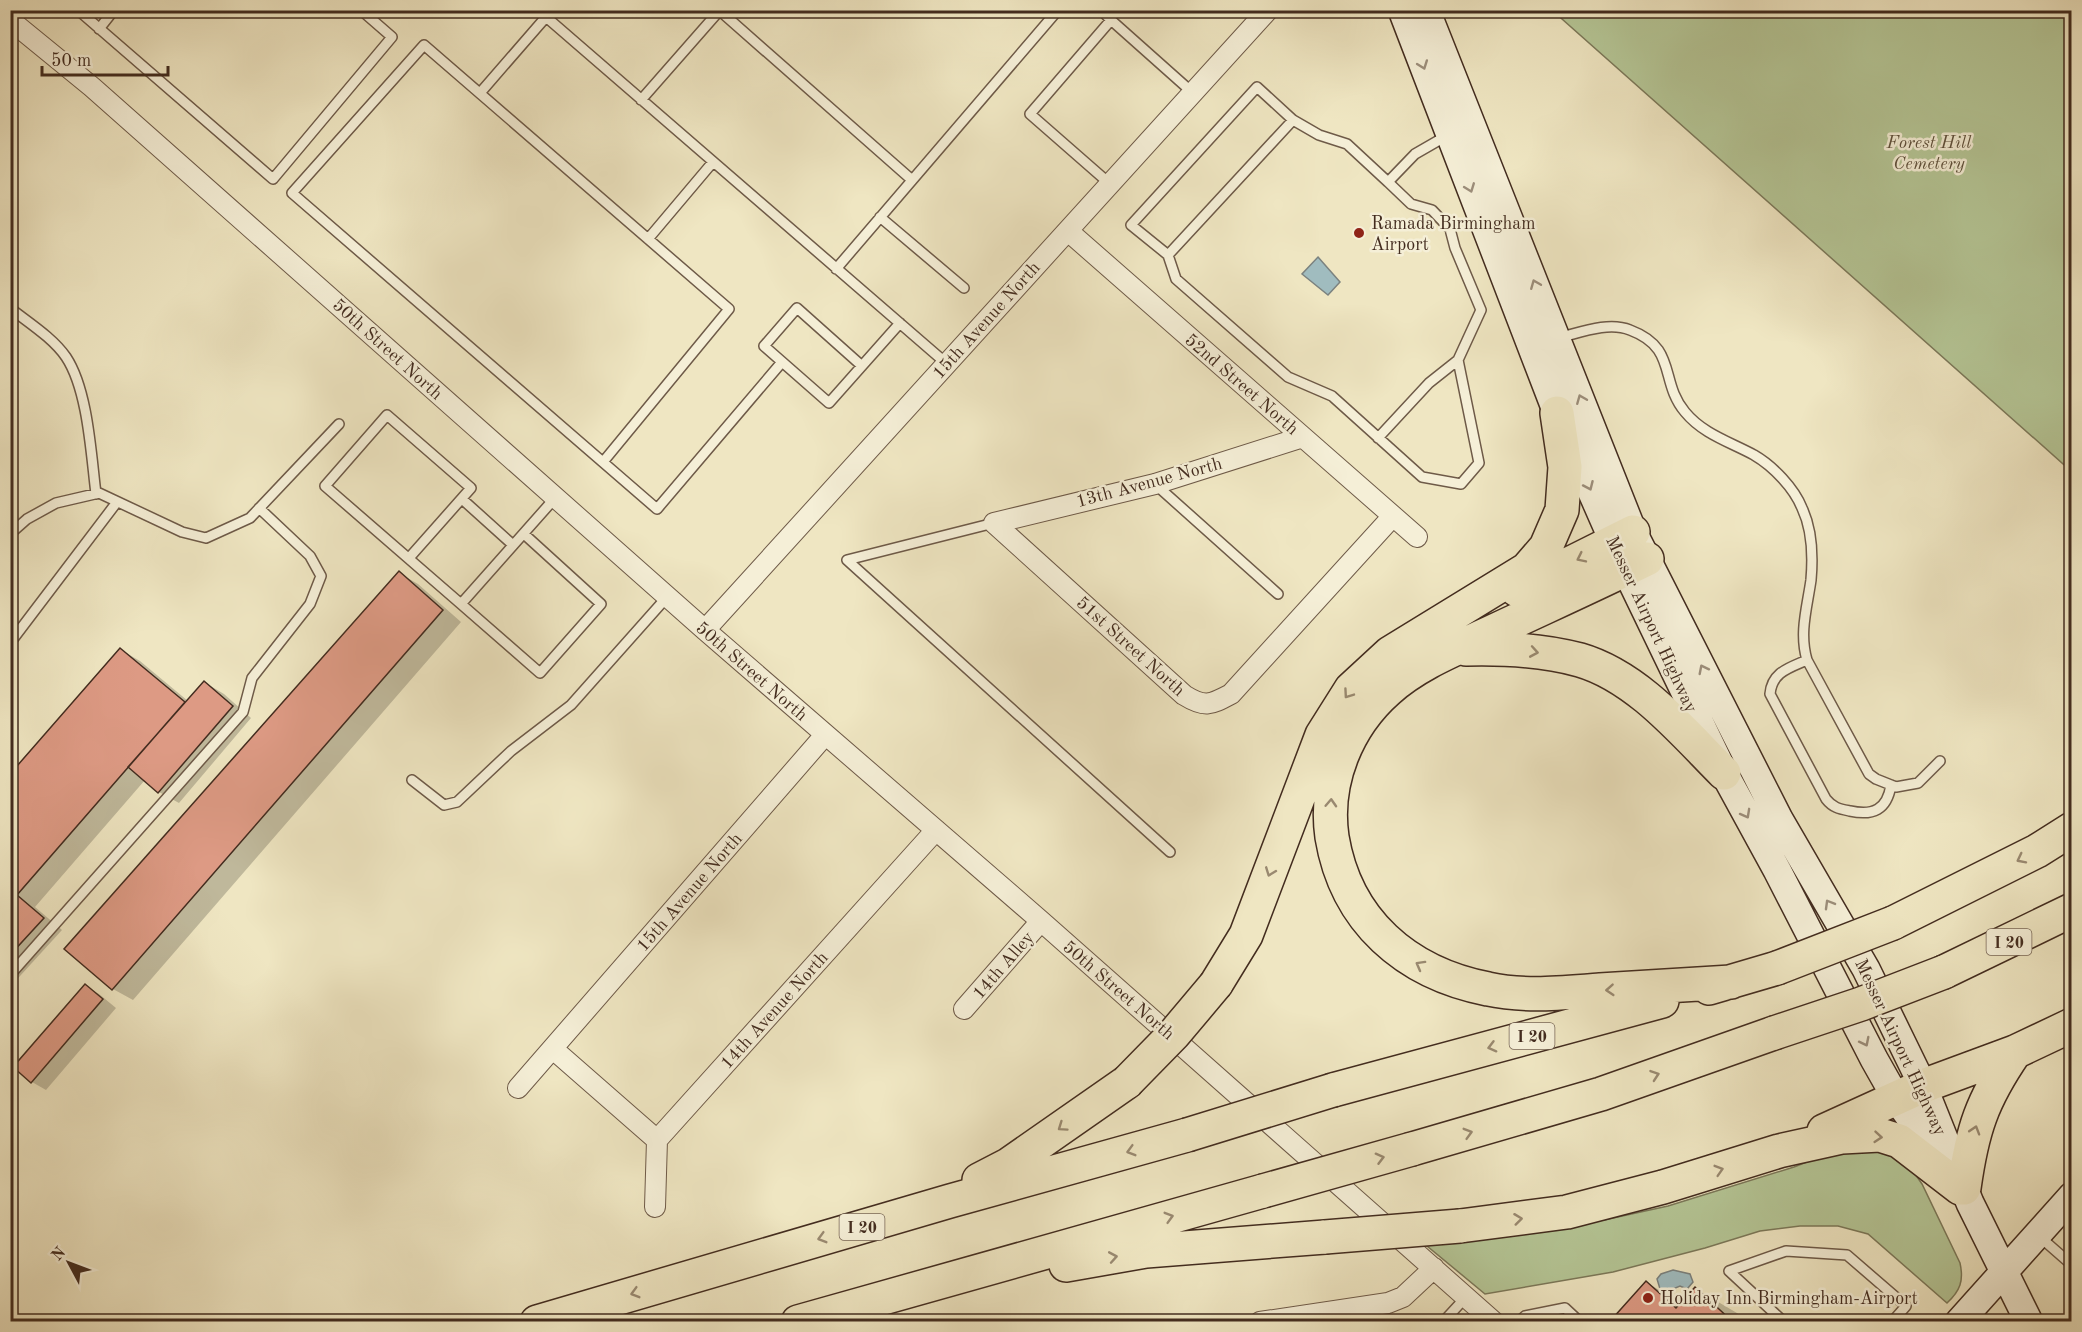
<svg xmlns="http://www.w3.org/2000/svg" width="2082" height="1332" font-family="'Old Standard TT',serif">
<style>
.green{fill:#b5c696;stroke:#7c795a;stroke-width:1.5}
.water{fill:#a0bcbf;stroke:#7b827f;stroke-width:1.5}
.shadow{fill:#0003}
.building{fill:#dd9a84;stroke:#432c1f;stroke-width:1.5}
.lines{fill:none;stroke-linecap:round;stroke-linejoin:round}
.lane-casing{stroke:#6e5a48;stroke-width:12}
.street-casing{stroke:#6e5a48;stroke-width:22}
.secondary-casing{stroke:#432c1f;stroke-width:30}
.highway-casing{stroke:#432c1f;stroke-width:36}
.lane{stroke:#f5efd7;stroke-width:9}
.street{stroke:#f5efd7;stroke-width:20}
.secondary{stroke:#f5efd7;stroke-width:27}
.highway{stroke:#efe6c2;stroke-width:33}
.highway-bridge-casing{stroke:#432c1f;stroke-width:36;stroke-linecap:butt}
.highway-bridge{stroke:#efe6c2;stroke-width:33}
.oneway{stroke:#9c8e7b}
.oneway2{stroke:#998970}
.poi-dot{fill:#8f2418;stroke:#f5efd7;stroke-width:2}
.labels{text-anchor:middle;stroke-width:5;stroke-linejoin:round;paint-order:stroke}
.shield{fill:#f5efd7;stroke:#786656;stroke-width:1.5}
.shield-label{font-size:16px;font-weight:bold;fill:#432c1f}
.park-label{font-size:18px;font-style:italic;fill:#60523d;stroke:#f5efd7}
.poi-label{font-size:18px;fill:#432c1f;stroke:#f5efd7;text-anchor:start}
.street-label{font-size:18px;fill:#432c1f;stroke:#f5efd7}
</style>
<rect width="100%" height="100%" fill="#efe6c2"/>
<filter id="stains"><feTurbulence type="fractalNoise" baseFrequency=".00333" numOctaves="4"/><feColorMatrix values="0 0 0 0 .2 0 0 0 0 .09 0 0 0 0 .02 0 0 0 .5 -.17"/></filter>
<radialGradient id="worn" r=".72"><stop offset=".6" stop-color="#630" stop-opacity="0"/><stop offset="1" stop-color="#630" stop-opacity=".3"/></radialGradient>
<path class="green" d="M1553 11H2071V471Z
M1885 1146 1911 1168 1922 1184 1960 1263C1964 1281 1960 1291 1947 1303L1868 1234 1838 1226H1800L1760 1231 1705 1248 1613 1272 1485 1294 1421 1241 1604 1220 1668 1206 1794 1167 1817 1158Z"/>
<path class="water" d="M1318 257 1340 282 1328 295 1302 274Z
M1673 1270 1690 1274 1693 1282 1687 1289 1680 1286 1668 1291 1660 1289 1657 1279 1661 1274Z"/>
<path class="shadow" d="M399 573 418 584 461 622 133 1000 113 989 66 949Z
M121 650 140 661 188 701 204 682 224 694 251 718 179 803 159 792 145 780 35 907 62 930 10 987V777Z
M85 986 99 994 116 1008 46 1090 32 1082Z
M1647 1283 1682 1303 1696 1289 1737 1313 1747 1322H1617Z"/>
<path class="building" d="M399 571 443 610 112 990 64 949Z
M120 648 185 702 17 895 44 918 10 955V774Z
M204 681 233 706 158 793 128 767Z
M85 984 103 999 31 1083 13 1067Z
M1646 1281 1676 1308 1695 1287 1733 1322H1615L1612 1319Z"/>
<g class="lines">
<g class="lane-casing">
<path id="lane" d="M78 10 273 179 392 37 361 10
M538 10 947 364
M719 10 912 180
M1101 10 1111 20
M99 29 114 10
M480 93 546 17
M641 100 720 10
M1388 182 1411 204 1432 210 1450 229 1455 248 1481 310 1458 360 1479 463 1461 484 1422 477 1332 396 1288 377 1176 279 1168 255 1131 225 1257 87 1293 120 1319 135 1347 144 1388 182 1415 154 1448 135
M1110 184 1030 114 1111 20 1193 93
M880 217 964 288
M648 239 713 162
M1168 255 1293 120
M836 269 1058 10
M10 308C29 323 53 338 66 357 88 390 91 454 96 494
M1558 338C1579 333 1608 321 1630 330 1678 348 1659 381 1685 412 1703 434 1730 442 1754 455 1773 466 1794 488 1802 508 1812 529 1813 557 1811 580 1807 608 1799 633 1807 660L1869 774 1876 779 1896 787 1918 783 1940 761
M862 366 797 308 764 346 829 403 900 323
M1378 438 1429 383 1458 360
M603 462 729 309 424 45 292 193 657 509 782 362
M1155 484 1278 594
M462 499 513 545
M994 523 847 560 1170 852
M10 534 27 519 56 503 99 493 182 532 206 538 250 518 339 424
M409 558 471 488 387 415 325 486 461 604 555 498
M461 604 540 673 601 604 524 534
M10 643 117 502
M1807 660C1789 668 1772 672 1770 694L1826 799C1833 808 1840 809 1850 811 1873 816 1887 810 1891 785
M412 780 444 805 457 802 511 751 571 705 667 597
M10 975 243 712 252 678 310 604 321 576 310 556 259 508
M2040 1237 2072 1265
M1443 1322 1466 1297
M1518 1322 1525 1316 1565 1308 1580 1322
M1784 1322 1729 1271 1786 1251 1847 1255 1906 1306 1892 1322"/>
</g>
<g class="street-casing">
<path id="street" d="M10 20 92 87 705 630 1041 921 1494 1322
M1068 231 1417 537
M994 523 1184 695C1205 708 1210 705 1231 694L1393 516
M994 523 1155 484 1303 437
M705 630 1268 10
M964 1009 1041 921
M553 1049 657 1140
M518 1088 825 735
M655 1207 657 1140 936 830
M1260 1322 1388 1303 1403 1297 1434 1268"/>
</g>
<g class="secondary-casing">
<path id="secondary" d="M1402 10 1557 413 1626 570 1724 773 1777 870 1874 1059 1896 1098 1942 1163
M1426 10 1633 532 1779 819 1866 969 1923 1086 1970 1203 2029 1322
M1959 1322 2072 1196"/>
</g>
<g class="highway-casing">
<path id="highway" d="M1647 559C1596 584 1545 607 1494 631 1458 648 1418 663 1388 690 1347 726 1324 782 1332 837 1346 921 1406 973 1488 989 1524 997 1564 993 1600 990 1644 987 1688 985 1731 982
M1517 590 1633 532
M1466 649C1504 648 1543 650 1580 660 1638 677 1683 732 1724 773
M1893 923 2037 851 2072 829
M1944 972 2072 910
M1216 984 1246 935 1322 735 1351 689 1390 653 1527 569 1546 547 1562 510 1565 467 1557 413
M1709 988 1777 968
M1333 1090 1662 1001
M1824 1131 1923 1086 2015 1052 2072 1025
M1412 1149 1601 1094 1774 1033
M979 1180 1008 1165 1127 1082
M1964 1188C1972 1130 1982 1100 2015 1052
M1460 1226 1567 1212 1663 1187 1779 1151 1842 1137 1880 1135 1899 1141 1960 1188
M1066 1265 1146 1251 1325 1237
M537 1322 950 1201 1187 1135
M798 1322 1263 1191"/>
</g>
<use href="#lane" class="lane"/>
<use href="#street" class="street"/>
<use href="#secondary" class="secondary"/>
<use href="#highway" class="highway"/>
<g class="highway-bridge-casing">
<path id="highway-bridge" d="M1777 968 1893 923
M1774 1033 1861 1004 1944 972
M1127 1082 1174 1034 1216 984
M1187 1135 1333 1090
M1263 1191 1412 1149
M1325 1237 1460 1226"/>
</g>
<use href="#highway-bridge" class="highway-bridge"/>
</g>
<defs><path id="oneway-chevron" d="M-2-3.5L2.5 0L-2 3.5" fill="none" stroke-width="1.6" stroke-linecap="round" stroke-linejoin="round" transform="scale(1.5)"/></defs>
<g class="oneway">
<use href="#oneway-chevron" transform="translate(1423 65) rotate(70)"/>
<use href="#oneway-chevron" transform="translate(1470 188) rotate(69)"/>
<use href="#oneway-chevron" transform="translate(1535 284) rotate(-112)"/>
<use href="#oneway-chevron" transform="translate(1581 399) rotate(-112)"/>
<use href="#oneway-chevron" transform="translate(1589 486) rotate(66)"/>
<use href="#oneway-chevron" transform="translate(1703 669) rotate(-117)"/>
<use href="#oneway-chevron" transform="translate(1746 814) rotate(61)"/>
<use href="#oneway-chevron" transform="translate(1829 904) rotate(-120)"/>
<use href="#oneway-chevron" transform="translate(1865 1042) rotate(63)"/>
</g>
<g class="oneway2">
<use href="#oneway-chevron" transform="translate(1581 558) rotate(154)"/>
<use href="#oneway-chevron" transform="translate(1534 652) rotate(10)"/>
<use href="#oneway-chevron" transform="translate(1348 694) rotate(125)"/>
<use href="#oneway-chevron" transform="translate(1331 803) rotate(-87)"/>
<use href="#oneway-chevron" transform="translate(2021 859) rotate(153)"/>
<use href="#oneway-chevron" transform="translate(1270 872) rotate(111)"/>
<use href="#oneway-chevron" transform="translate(1420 965) rotate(-151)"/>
<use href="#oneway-chevron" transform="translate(1610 990) rotate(176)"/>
<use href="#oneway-chevron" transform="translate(1492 1047) rotate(165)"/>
<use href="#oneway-chevron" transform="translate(1655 1075) rotate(-19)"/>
<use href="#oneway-chevron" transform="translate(1062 1127) rotate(145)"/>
<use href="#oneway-chevron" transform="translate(1975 1130) rotate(-73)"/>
<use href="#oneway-chevron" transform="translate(1468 1133) rotate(-16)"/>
<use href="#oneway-chevron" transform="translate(1878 1137) rotate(5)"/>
<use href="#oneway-chevron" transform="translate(1131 1151) rotate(164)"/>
<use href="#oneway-chevron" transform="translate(1380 1158) rotate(-15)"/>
<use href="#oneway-chevron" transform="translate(1719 1170) rotate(-17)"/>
<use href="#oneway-chevron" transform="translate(1169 1217) rotate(-16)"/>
<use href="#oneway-chevron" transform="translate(1518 1219) rotate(-7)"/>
<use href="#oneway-chevron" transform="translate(822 1238) rotate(164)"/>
<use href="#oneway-chevron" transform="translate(1113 1257) rotate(-10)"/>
<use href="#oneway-chevron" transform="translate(635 1293) rotate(164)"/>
</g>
<g class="poi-dot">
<circle cx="1359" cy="233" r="6"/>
<circle cx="1648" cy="1298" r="6"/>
</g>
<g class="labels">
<g class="shield">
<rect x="1986.5" y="929" width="45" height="26" rx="4.5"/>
<rect x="1509.5" y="1023" width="45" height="26" rx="4.5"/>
<rect x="839.5" y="1214" width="45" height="26" rx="4.5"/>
</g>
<g class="shield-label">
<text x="2009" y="948">I 20</text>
<text x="1532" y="1042">I 20</text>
<text x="862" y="1233">I 20</text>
</g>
<g class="park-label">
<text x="1929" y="148">Forest Hill<tspan x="1929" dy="21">Cemetery</tspan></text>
</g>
<g class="poi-label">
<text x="1371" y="229">Ramada Birmingham<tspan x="1371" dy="21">Airport</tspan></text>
<text x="1660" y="1304">Holiday Inn Birmingham-Airport</text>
</g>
<g class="street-label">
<text transform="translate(986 320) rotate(-48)" y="6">15th Avenue North</text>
<text transform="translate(388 349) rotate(42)" y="6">50th Street North</text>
<text transform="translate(1242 384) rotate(41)" y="6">52nd Street North</text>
<text transform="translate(1149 482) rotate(-15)" y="6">13th Avenue North</text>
<text transform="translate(1652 624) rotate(65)" y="6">Messer Airport Highway</text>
<text transform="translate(1131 646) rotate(42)" y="6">51st Street North</text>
<text transform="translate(752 671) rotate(41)" y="6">50th Street North</text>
<text transform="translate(689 892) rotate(-49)" y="6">15th Avenue North</text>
<text transform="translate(1003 965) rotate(-49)" y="6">14th Alley</text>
<text transform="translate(1119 990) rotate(41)" y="6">50th Street North</text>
<text transform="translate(774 1010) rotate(-48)" y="6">14th Avenue North</text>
<text transform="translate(1901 1047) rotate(65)" y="6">Messer Airport Highway</text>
</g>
</g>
<rect width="2082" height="1332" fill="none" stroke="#efe6c2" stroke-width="36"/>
<rect x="12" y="12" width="2058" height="1308" fill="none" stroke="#432c1f" stroke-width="3"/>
<rect x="18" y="18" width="2046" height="1296" fill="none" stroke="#432c1f" stroke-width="1.5"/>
<g transform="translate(69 1263) rotate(311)" stroke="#f5efd7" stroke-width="4.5" paint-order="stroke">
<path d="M0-4.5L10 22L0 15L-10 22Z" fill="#432c1f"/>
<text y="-9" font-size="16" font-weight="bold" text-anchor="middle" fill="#432c1f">N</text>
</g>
<path d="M42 66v9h126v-9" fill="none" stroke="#432c1f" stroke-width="3"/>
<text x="51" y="66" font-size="18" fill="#432c1f" stroke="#f5efd7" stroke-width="4.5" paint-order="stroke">50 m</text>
<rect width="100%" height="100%" filter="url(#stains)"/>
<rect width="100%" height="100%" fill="url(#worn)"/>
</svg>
